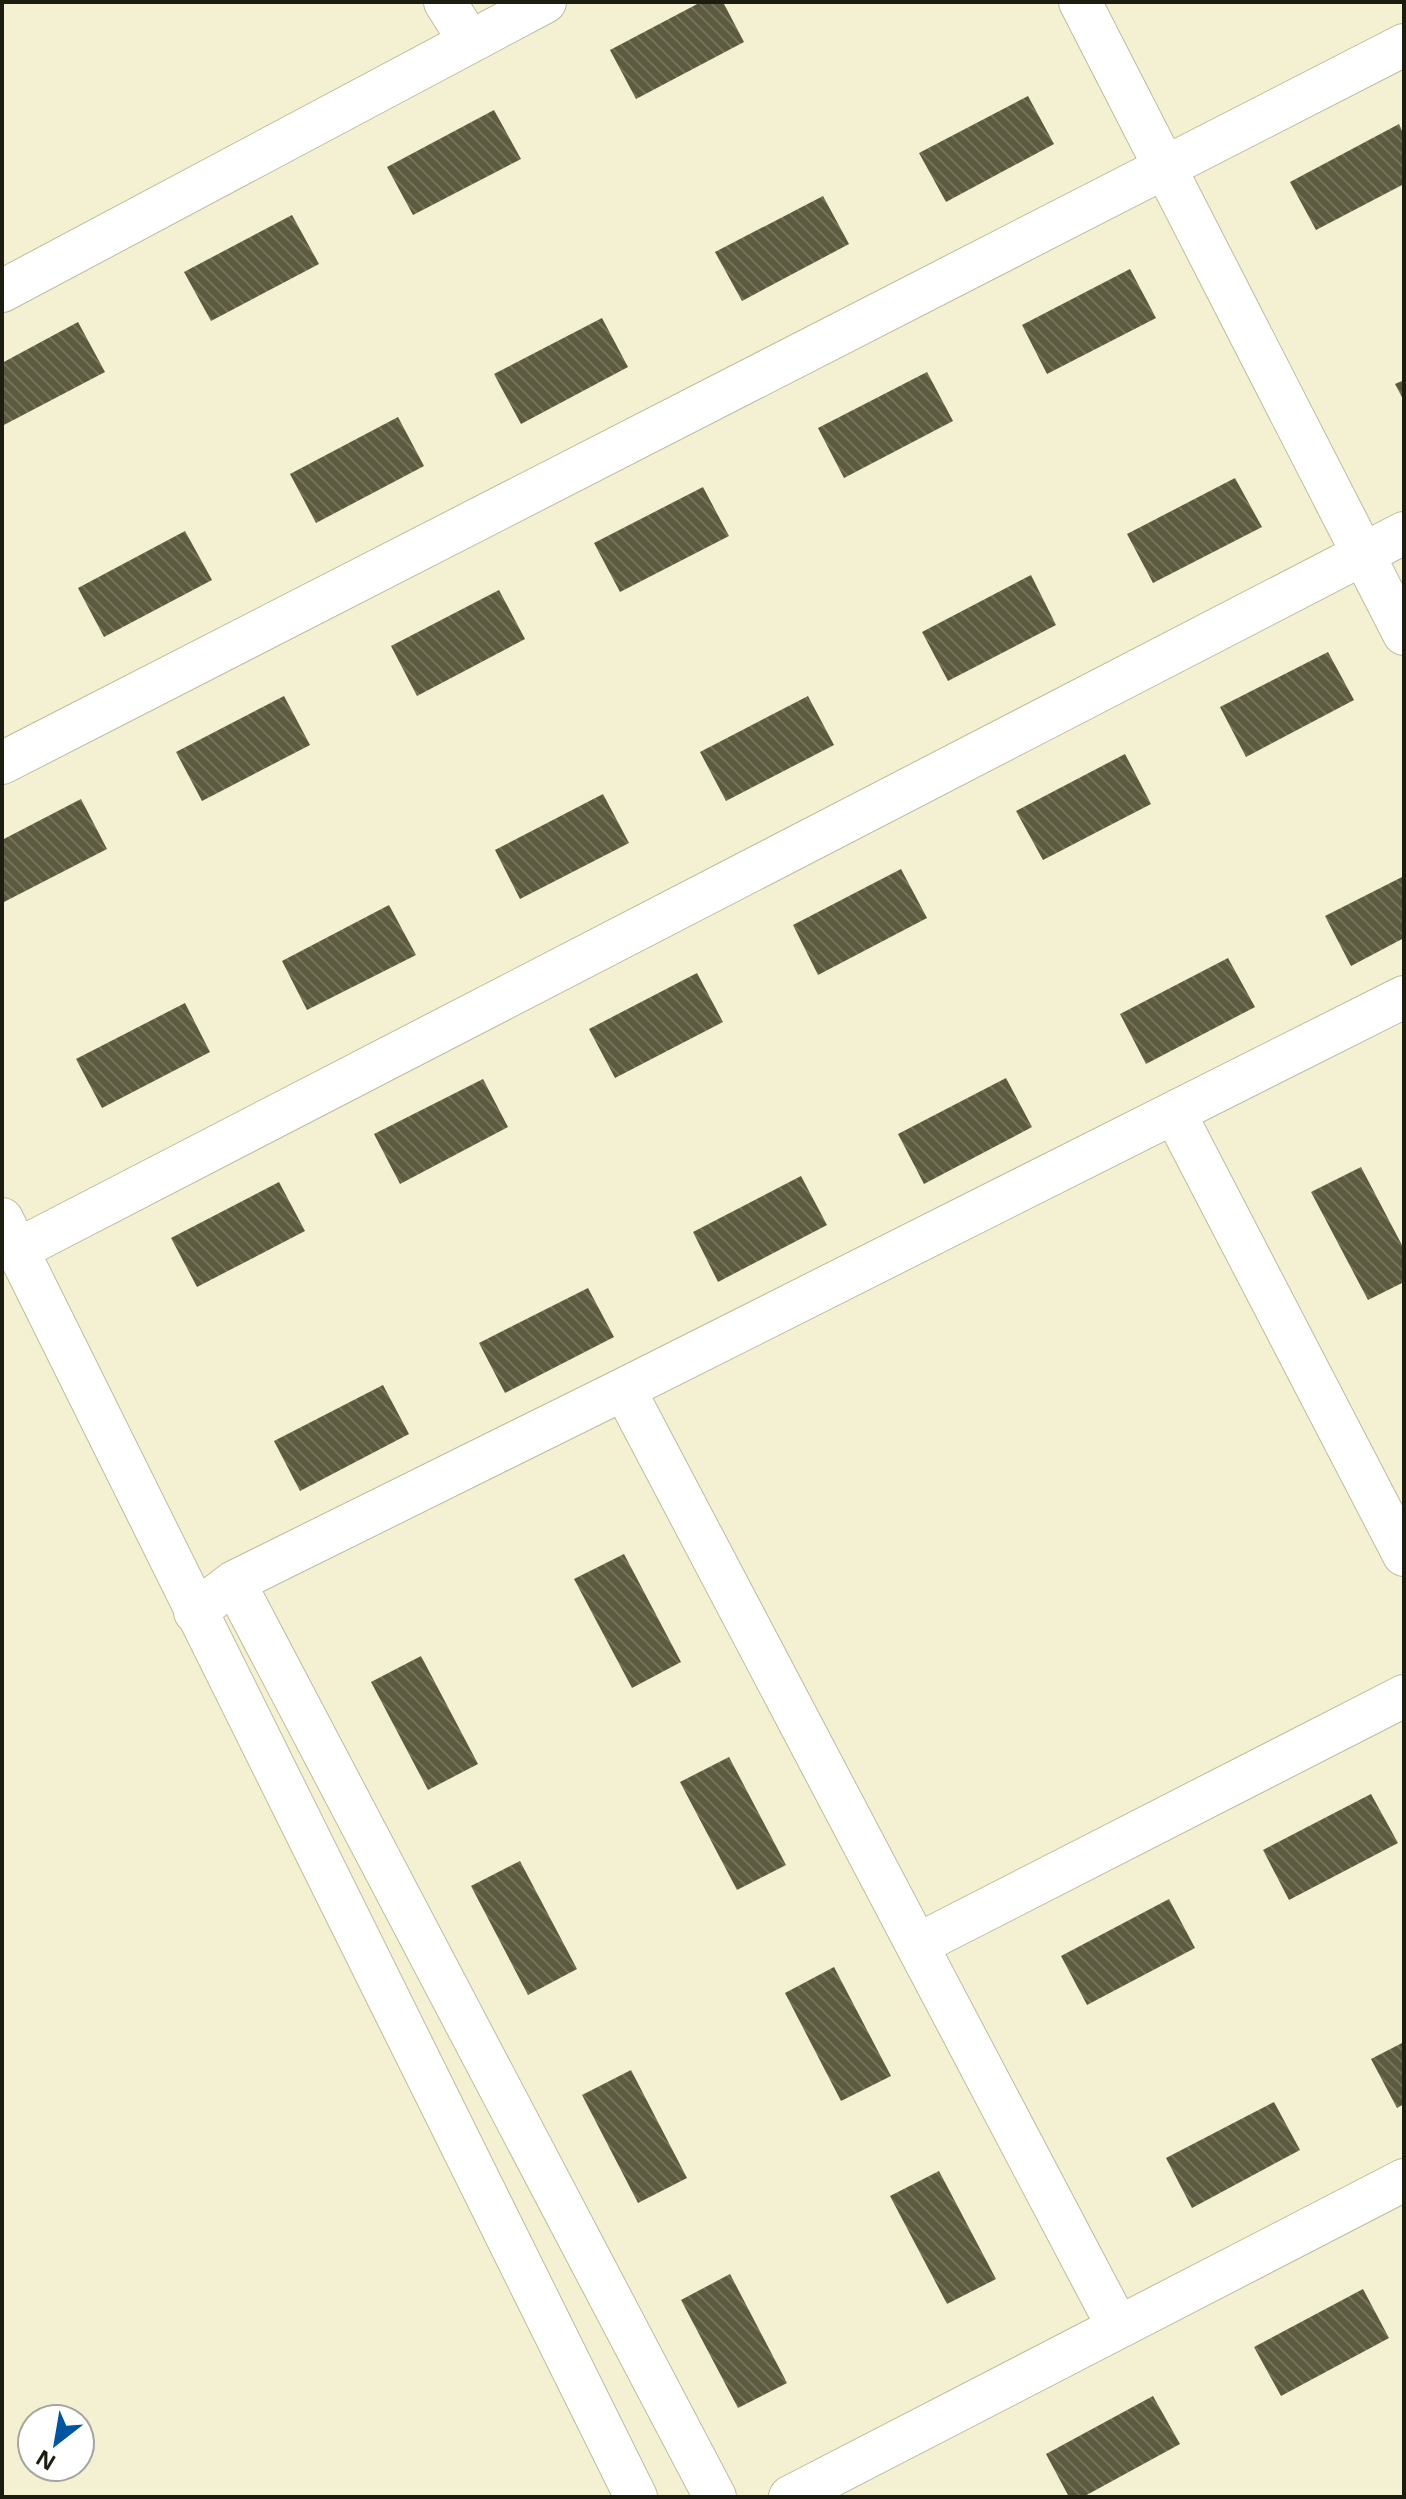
<svg xmlns="http://www.w3.org/2000/svg" width="1406" height="2499" font-family="'Open Sans',sans-serif">
<style>
.building{fill:url(#building-back-hatch)}
.lines{fill:none;stroke-linecap:round;stroke-linejoin:round}
.minor-casing{stroke:#bfbc9e;stroke-width:44}
.minor{stroke:#fff;stroke-width:42}
</style>
<defs>
<pattern id="building-back-hatch" width="6" height="6" patternUnits="userSpaceOnUse" patternTransform="scale(2)"><rect width="6" height="6" fill="#5d5b3f"/><path d="M-1 5l2 2M0 0l6 6M5-1l2 2" fill="none" stroke="#74735d"/></pattern>
</defs>
<rect width="100%" height="100%" fill="#f3f1d1"/>
<path class="building" d="M701 2H723L744 42 636 99 610 50Z
M1028 96 1054 144 946 202 919 153Z
M494 110 521 159 413 215 387 167Z
M1399 124 1404 135V184L1316 230 1290 182Z
M823 196 849 244 742 301 715 252Z
M292 215 319 264 211 321 184 272Z
M1130 269 1156 318 1047 374 1022 325Z
M602 318 628 367 521 424 494 374Z
M78 322 105 372 2 426V363Z
M927 372 953 421 844 478 818 428Z
M1404 380V401L1395 384Z
M398 417 424 466 316 523 290 474Z
M1235 478 1262 527 1153 583 1127 534Z
M703 487 729 536 620 592 594 543Z
M185 531 212 580 104 637 78 588Z
M1031 575 1056 625 948 681 922 632Z
M499 590 525 639 417 696 391 646Z
M1328 652 1354 700 1246 757 1220 707Z
M284 696 310 745 202 801 176 752Z
M808 696 834 745 726 801 700 752Z
M1125 754 1151 804 1043 860 1016 811Z
M603 794 629 843 520 899 495 850Z
M81 799 107 849 2 903V840Z
M901 869 927 918 818 975 793 925Z
M1404 876V938L1351 966 1325 916Z
M389 905 416 955 307 1010 282 961Z
M1228 958 1255 1007 1146 1064 1120 1014Z
M697 973 723 1022 615 1078 589 1029Z
M185 1003 210 1052 102 1108 76 1059Z
M1006 1078 1032 1127 924 1184 898 1134Z
M483 1079 508 1127 400 1184 374 1134Z
M1361 1167 1404 1249V1282L1368 1300 1311 1192Z
M801 1176 827 1225 718 1282 693 1232Z
M279 1182 305 1231 197 1287 171 1238Z
M588 1288 614 1337 505 1393 479 1343Z
M383 1385 409 1434 300 1491 274 1441Z
M624 1554 681 1662 632 1688 574 1579Z
M421 1656 478 1764 428 1790 371 1682Z
M729 1757 786 1865 737 1890 680 1782Z
M1371 1794 1398 1843 1289 1900 1263 1850Z
M520 1861 577 1969 528 1995 471 1886Z
M1169 1899 1195 1948 1087 2005 1061 1956Z
M834 1967 891 2076 841 2101 785 1993Z
M1404 2042V2104L1397 2108 1371 2059Z
M631 2070 687 2178 638 2203 582 2095Z
M1274 2102 1300 2150 1192 2208 1166 2158Z
M939 2171 996 2279 947 2304 890 2196Z
M730 2274 787 2383 738 2408 681 2300Z
M1363 2289 1389 2338 1281 2396 1254 2347Z
M1153 2396 1180 2444 1083 2497H1069L1046 2454Z"/>
<g class="lines">
<g class="minor-casing">
<path id="minor" d="M445 2 470 42
M1080 2 1404 634
M2 291 545 2
M2 763 1404 45
M1175 1114 1404 1555
M2 1219 636 2497
M17 1250 1404 533
M624 1389 1118 2327
M234 1582 715 2497
M195 1612 234 1582 624 1389 1404 997
M917 1945 1404 1696
M790 2497 1404 2180"/>
</g>
<use href="#minor" class="minor"/>
</g>
<rect width="1406" height="2499" fill="none" stroke="#1d1c10" stroke-width="8"/>
<g transform="translate(56 2443) rotate(211)"><circle r="38" fill="#ffffff" stroke="#a5a49f" stroke-width="2"/>
<path d="M0-6L14 30L0 20L-14 30Z" fill="#0055a3"/>
<text y="-12" font-size="22" font-weight="bold" text-anchor="middle" fill="#1d1c10">N</text>
</g>
</svg>
